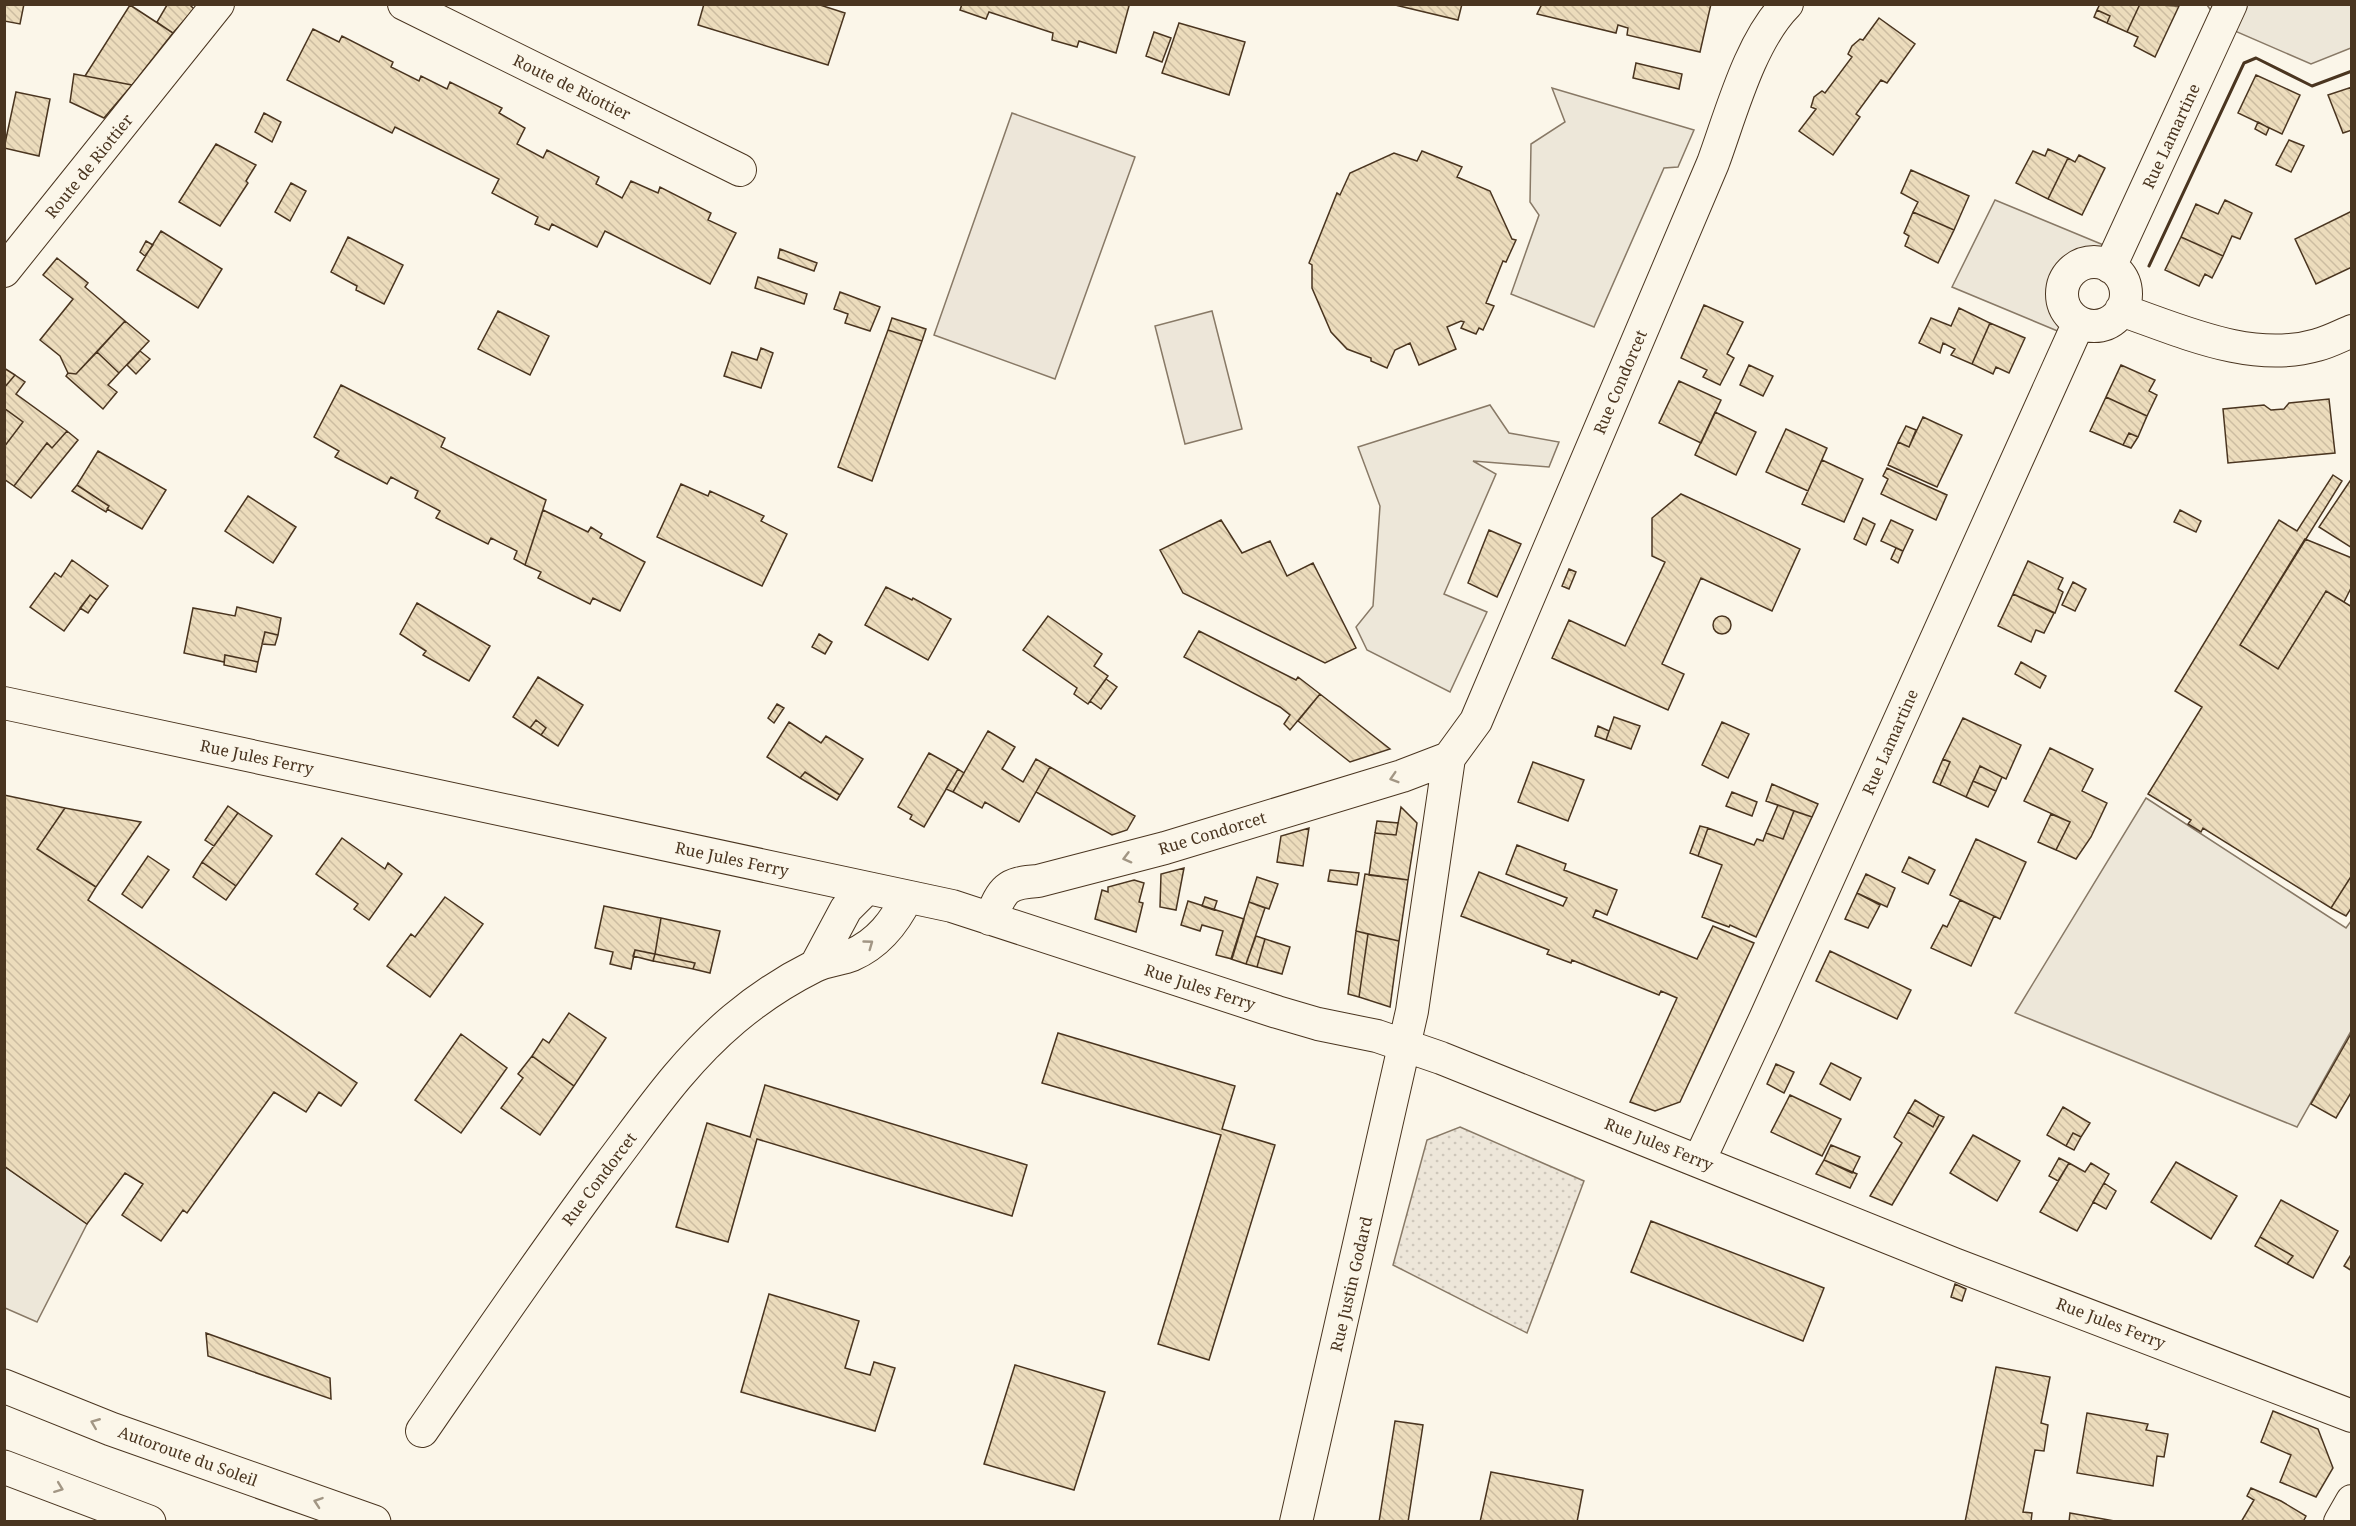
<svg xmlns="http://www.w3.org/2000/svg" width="2356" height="1526" font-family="'Noto Serif',serif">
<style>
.park{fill:url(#park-dots);stroke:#887966;stroke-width:1.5}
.garden{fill:#ede6d9;stroke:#887966;stroke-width:1.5}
.parking{fill:#ede7d9;stroke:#887966;stroke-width:1.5}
.building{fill:url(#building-back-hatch);stroke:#4a3520;stroke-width:1.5}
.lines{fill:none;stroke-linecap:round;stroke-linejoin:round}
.street-casing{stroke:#4a3520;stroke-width:34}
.highway-casing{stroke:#4a3520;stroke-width:35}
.street{stroke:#fbf6e9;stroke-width:32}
.highway{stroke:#fbf6e9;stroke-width:33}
.wall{stroke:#4a3520;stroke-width:3}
.oneway{stroke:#a29684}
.labels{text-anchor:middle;stroke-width:4.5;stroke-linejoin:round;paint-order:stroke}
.street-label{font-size:16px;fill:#4a3520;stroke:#fbf6e9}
</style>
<defs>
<pattern id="park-dots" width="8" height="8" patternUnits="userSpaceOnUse" patternTransform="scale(1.5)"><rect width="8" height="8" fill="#ede6d9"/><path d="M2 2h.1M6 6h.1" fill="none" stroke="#cdc6ba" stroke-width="1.8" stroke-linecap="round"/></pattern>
<pattern id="building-back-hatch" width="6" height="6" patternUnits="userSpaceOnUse" patternTransform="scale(1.5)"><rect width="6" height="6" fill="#ecdcbc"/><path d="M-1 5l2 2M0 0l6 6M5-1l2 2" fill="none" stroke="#ccbda1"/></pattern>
</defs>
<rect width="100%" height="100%" fill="#fbf6e9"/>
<path class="park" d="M1460 1127 1584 1181 1527 1333 1393 1265 1427 1140Z"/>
<path class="garden" d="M1012 113 1135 157 1055 379 934 335Z
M1212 311 1242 429 1185 444 1155 326Z"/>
<path class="parking" d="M2207 5H2351V48L2311 64 2221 25Z
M1552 88 1694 130 1678 167 1664 168 1594 327 1511 294 1539 215 1530 202 1531 144 1565 122Z
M1995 200 2118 251 2101 263 2081 265 2073 271 2066 279 2062 298 2065 308 2070 316 2072 337 1952 287Z
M1490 405 1509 433 1559 442 1549 467 1473 461 1496 474 1444 594 1487 612 1450 692 1367 650 1356 627 1373 606 1380 506 1358 447Z
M2146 798 2346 928 2351 921V1031L2297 1127 2015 1013Z
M4 1166 87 1224 37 1322 5 1308Z"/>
<path class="building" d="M4 4H24L20 24 4 21Z
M189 4 194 9 173 33 157 22 167 5Z
M704 4H817L845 13 828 65 698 25Z
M962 4H1125L1129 6 1116 53 1079 41 1077 47 1052 40 1053 33 989 12 986 19 960 10Z
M1391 4H1462L1458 20Z
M1542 4H1711L1700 52 1627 35 1628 28 1618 25 1616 33 1537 14Z
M2100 4H2140L2127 32 2107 23 2110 16 2097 10Z
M2140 4 2179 6 2155 57 2134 46 2138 37 2127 32Z
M130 5 173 33 132 85 85 76Z
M2097 10 2110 16 2107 23 2094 17Z
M1879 18 1915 44 1887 83 1881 80 1856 114 1860 117 1833 155 1799 131 1816 109 1811 107 1814 97 1822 91 1825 93 1852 57 1848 54 1852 46 1860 39 1863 40Z
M1179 23 1245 42 1229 95 1162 73Z
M313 29 339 42 342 36 393 62 391 67 419 81 421 76 447 89 450 82 502 108 499 113 525 128 517 144 543 158 547 150 599 177 596 184 622 198 631 181 658 193 660 187 711 213 708 220 736 233 710 284 605 231 597 247 552 224 549 230 535 224 538 217 492 193 499 179 395 127 392 133 287 80Z
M1154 32 1171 38 1162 62 1146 56Z
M1636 63 1682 74 1679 89 1633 78Z
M74 74 85 76 132 85 104 118 70 102Z
M2256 75 2300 95 2282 134 2238 113Z
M2352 87V130L2343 133 2328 95Z
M16 92 50 99 39 156 4 148Z
M264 113 281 122 272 142 255 132Z
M2258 122 2269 128 2266 135 2255 129Z
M2289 140 2304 146 2291 172 2276 165Z
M216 144 256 165 246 181 248 183 220 226 179 202Z
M2048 149 2068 158 2048 199 2016 183 2033 151 2045 156Z
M1422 151 1462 167 1457 177 1490 191 1512 239 1516 240 1506 262 1503 261 1486 303 1494 306 1483 330 1479 328 1476 334 1461 328 1464 322 1461 321 1447 327 1456 349 1419 365 1410 343 1395 350 1387 368 1371 361V358L1347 349 1331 332 1312 288V265L1309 263 1337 193 1340 195 1350 173 1394 153 1417 161Z
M2079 155 2105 168 2082 215 2048 199 2068 158 2075 162Z
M1911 170 1969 196 1954 230 1913 212 1918 202 1901 193Z
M291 183 306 191 290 221 275 212Z
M2225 200 2252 213 2240 239 2232 236 2223 256 2181 237 2196 204 2218 214Z
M2352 211V267L2316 284 2295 239Z
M1913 212 1954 230 1938 263 1905 246 1909 236 1904 233Z
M161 231 222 269 198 308 137 270Z
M348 237 403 265 384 304 356 290 357 286 331 272Z
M2181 237 2223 256 2212 278 2205 274 2199 286 2165 270Z
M146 241 153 245 145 256 140 252Z
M780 249 817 263 814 271 778 258Z
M57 258 88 283 85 287 125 321 76 374 68 373 60 356 40 340 73 299 43 275Z
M758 277 807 294 804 304 755 288Z
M840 292 880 307 870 331 845 323 848 314 834 309Z
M1704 305 1743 322 1727 354 1734 358 1720 385 1703 377 1707 370 1681 358Z
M1959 308 1990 323 1972 364 1951 355 1955 349 1943 343 1940 353 1919 343 1931 318 1951 326Z
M498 311 549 336 530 375 478 349Z
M892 318 926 329 922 341 888 330Z
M125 321 149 341 119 373 97 352Z
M1990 323 2025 338 2009 373 1996 367 1993 374 1972 364Z
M888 330 922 341 872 481 838 467Z
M761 348 773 353 761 388 724 376 732 352 757 360Z
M140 351 150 359 136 374 127 365Z
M97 352 119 373 108 385 117 392 103 409 66 376 68 373 76 374Z
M1749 365 1773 376 1763 396 1740 385Z
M2121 365 2155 380 2149 391 2157 395 2147 416 2106 397Z
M4 368 15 375 4 388Z
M15 375 25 382 16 394 67 431 52 448 47 443 14 486 4 479V447L23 422 4 408V388Z
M1679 381 1721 400 1701 443 1659 423Z
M341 385 445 438 441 447 546 500 525 565 514 559 517 551 491 538 488 544 436 518 440 511 415 498 418 491 391 477 387 484 335 457 339 451 314 437Z
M2106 397 2147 416 2138 437 2129 433 2123 445 2090 431Z
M2329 399 2335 453 2228 463 2223 409 2264 405 2271 410 2284 409 2289 403Z
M4 408 23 422 4 447Z
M1715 412 1756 432 1736 475 1695 455Z
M1923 417 1962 435 1937 487 1888 465 1898 442 1909 447Z
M1906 426 1916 430 1909 447 1898 442Z
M1786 429 1827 448 1808 491 1766 472Z
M67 431 78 440 31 498 14 486 47 443 52 448Z
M2129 433 2138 437 2131 448 2123 445Z
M98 451 166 490 142 529 107 509 109 506 77 485Z
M1822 460 1863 479 1844 522 1802 504Z
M1887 468 1947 495 1936 520 1881 494 1888 479 1883 476Z
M2333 475 2342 481 2240 645 2278 669 2326 591 2352 607V875L2331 908 2203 828 2201 832 2188 824 2191 820 2148 794 2202 707 2175 691 2279 520 2297 531Z
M2352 478V548L2319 527Z
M681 484 708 496 710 491 764 516 761 521 787 534 762 586 657 537Z
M77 485 109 506 106 512 72 491Z
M1681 494 1800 549 1772 611 1701 578 1662 664 1684 674 1668 710 1552 658 1569 620 1625 646 1665 562 1652 556V518Z
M248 496 296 527 273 563 225 531Z
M543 510 588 532 591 527 602 534 600 538 645 562 620 611 593 598 590 604 538 578 541 572 525 565Z
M2180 510 2201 521 2196 532 2174 522Z
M1863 518 1875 524 1866 545 1854 539Z
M1221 520 1242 553 1270 541 1287 576 1313 563 1356 648 1325 663 1183 593 1160 550Z
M1891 520 1913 530 1903 551 1881 541Z
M1489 530 1521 544 1497 597 1468 583Z
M2305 539 2352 558V586L2344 602 2326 591 2278 669 2240 645Z
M1896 548 1903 551 1898 563 1891 559Z
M72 560 108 586 97 600 90 595 64 631 30 607 55 573 61 577Z
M2028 561 2063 578 2058 589 2063 592 2055 613 2013 594Z
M1569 569 1576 572 1569 589 1562 586Z
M2073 582 2086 589 2075 611 2062 605Z
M886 587 912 600 913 598 951 619 928 660 865 625Z
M2013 594 2054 613 2044 633 2036 630 2031 642 1998 626Z
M90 595 97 600 88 613 80 608Z
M417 603 490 646 469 681 423 655 426 651 400 634Z
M237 607 281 618 278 635 265 632 258 662 225 655 224 662 184 653 193 608 235 616Z
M1048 616 1102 654 1094 666 1108 676 1088 704 1074 694 1077 688 1023 650Z
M1713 625a9 9 0 1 1 18 0a9 9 0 1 1-18 0Z
M1199 631 1296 680 1298 677 1320 694 1290 730 1284 724 1290 715 1280 707 1184 657Z
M265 632 278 635 275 645 262 644Z
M819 634 832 642 825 654 812 647Z
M225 655 258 662 256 672 224 665Z
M2021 662 2046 676 2040 688 2015 674Z
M538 677 583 705 558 746 541 735 546 728 536 720 530 728 513 717Z
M1106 679 1117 687 1101 709 1090 701Z
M1320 694 1390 749 1350 762 1298 721Z
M777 704 784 708 774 723 768 718Z
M1614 717 1640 726 1631 749 1606 740Z
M1963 718 2021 745 2006 779 1980 766 1966 797 1940 785 1950 762 1943 759Z
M536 720 546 728 541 735 530 728Z
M789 722 821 743 826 736 863 759 840 795 805 772 800 778 767 757Z
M1722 722 1749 734 1728 778 1702 765Z
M1598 726 1609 731 1606 740 1595 736Z
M988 731 1015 747 1002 769 1023 782 1036 759 1050 767 1019 822 985 802 982 808 953 792Z
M2050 748 2093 769 2082 791 2107 803 2091 837 2076 859 2056 850 2070 822 2024 801Z
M929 753 958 769 924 827 910 819 912 815 898 807Z
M1943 759 1950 762 1940 785 1933 782Z
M1533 762 1584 780 1568 821 1518 802Z
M1980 766 2002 777 1996 791 1973 781Z
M1050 767 1135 816 1127 830 1112 835 1036 792Z
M958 769 964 773 953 792 946 789Z
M805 772 840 795 837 800 800 778Z
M1973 781 1996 791 1988 807 1966 797Z
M1772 784 1818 804 1812 817 1766 801Z
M1732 792 1757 802 1752 816 1726 806Z
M4 795 65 808 37 849 96 887 88 900 357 1083 341 1106 319 1092 306 1112 274 1092 187 1213 183 1210 161 1241 122 1215 143 1184 125 1173 87 1224 4 1166Z
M1778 805 1794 811 1783 839 1766 833Z
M228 806 238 813 214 846 205 840Z
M1401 807 1417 823 1408 880 1369 875 1375 833 1396 835Z
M65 808 141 822 96 887 37 849Z
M1794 811 1812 817 1756 937 1730 925 1729 927 1702 917 1722 865 1698 856 1708 828 1754 845 1757 839 1763 841 1766 833 1783 839Z
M238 813 272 836 236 886 202 862Z
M2051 814 2070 822 2056 850 2038 842Z
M1377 821 1398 823 1396 835 1375 833Z
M1700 826 1708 828 1698 856 1690 853Z
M1309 828 1303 866 1277 862 1281 836Z
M342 838 385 869 388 863 402 874 369 920 354 909 358 904 316 874Z
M1976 839 2026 862 2000 919 1950 895Z
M1517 845 1566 864 1564 870 1617 890 1607 915 1596 910 1593 917 1697 959 1713 926 1754 943 1680 1102 1655 1111 1630 1102 1677 998 1661 991 1659 995 1572 960 1571 963 1547 954 1549 950 1461 916 1479 872 1563 906 1567 898 1506 874Z
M148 856 169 870 142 908 122 894Z
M1909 857 1935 870 1928 884 1902 872Z
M202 862 236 886 226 900 193 877Z
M1184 868 1176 910 1160 907 1161 874Z
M1330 870 1359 873 1357 885 1328 881Z
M1365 874 1408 880 1399 941 1356 931Z
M1866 874 1895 888 1887 907 1857 893Z
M2352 875V907L2346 916 2331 908Z
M1257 877 1278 884 1269 909 1249 902Z
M1134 880 1144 883 1139 902 1143 903 1136 932 1095 919 1102 890 1108 892V887Z
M1857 893 1880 905 1868 928 1845 919Z
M445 897 483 924 430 997 387 966 411 934 415 937Z
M1205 897 1217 901 1214 910 1202 906Z
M1960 900 1994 916 1971 966 1931 948 1943 925 1947 927Z
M1188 901 1244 919 1232 959 1216 955 1223 931 1202 925 1200 931 1181 925Z
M1249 902 1265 908 1246 964 1231 959Z
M604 906 661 918 655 954 635 950 631 969 610 964 613 952 595 948Z
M661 918 720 931 710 973 693 969 695 963 655 954Z
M1356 931 1368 934 1359 997 1348 994Z
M1368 934 1399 941 1390 1007 1359 997Z
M1256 936 1265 939 1257 967 1246 964Z
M1265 939 1290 947 1282 974 1257 967Z
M635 950 655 954 653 961 633 956Z
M1830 951 1911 990 1897 1019 1816 981Z
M655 954 695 963 693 969 653 961Z
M569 1013 606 1038 574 1086 532 1056 543 1039 549 1043Z
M2352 1032V1091L2336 1118 2311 1104Z
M1058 1033 1235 1086 1222 1129 1275 1145 1209 1360 1158 1344 1221 1135 1042 1083Z
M461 1034 507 1068 461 1133 415 1100Z
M532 1056 574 1086 540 1135 501 1108 523 1078 518 1074Z
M1831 1063 1861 1078 1850 1100 1820 1084Z
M1776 1064 1794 1072 1784 1093 1767 1084Z
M765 1085 1027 1165 1012 1216 757 1139 728 1242 676 1227 707 1123 750 1137Z
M1790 1095 1841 1119 1822 1156 1771 1132Z
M1915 1100 1939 1115 1933 1127 1908 1112Z
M2063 1107 2090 1123 2081 1137 2073 1133 2066 1146 2047 1135Z
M1908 1112 1933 1127 1939 1115 1944 1117 1892 1205 1870 1196 1902 1143 1894 1137Z
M2073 1133 2081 1137 2074 1150 2066 1146Z
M1973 1135 2020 1161 1997 1201 1950 1173Z
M1831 1145 1860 1157 1852 1173 1824 1160Z
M2059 1158 2069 1163 2058 1181 2049 1176Z
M1824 1160 1857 1174 1850 1188 1816 1174Z
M2176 1162 2237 1196 2211 1239 2151 1202Z
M2069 1163 2085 1172 2091 1163 2109 1174 2077 1231 2040 1212Z
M2104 1183 2116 1191 2106 1209 2093 1202Z
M2281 1200 2338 1231 2313 1278 2287 1264 2293 1256 2260 1237Z
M1651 1221 1824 1288 1803 1341 1631 1272Z
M2260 1237 2293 1256 2287 1264 2255 1246Z
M2352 1253V1271L2344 1266Z
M1955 1284 1966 1289 1962 1301 1951 1297Z
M769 1294 859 1321 845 1368 870 1375 874 1362 895 1368 875 1431 741 1392Z
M206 1333 330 1378 331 1399 208 1356Z
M1015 1365 1105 1392 1074 1490 984 1464Z
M1996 1367 2050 1377 2041 1423 2048 1425 2044 1451 2035 1450 2023 1512 2032 1513 2031 1522H1965Z
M2273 1411 2318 1429 2333 1468 2316 1497 2280 1482 2291 1455 2261 1442Z
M2087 1413 2148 1424 2146 1430 2168 1434 2164 1457 2157 1456 2153 1486 2077 1473Z
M1395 1421 1423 1425 1408 1522H1379Z
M1491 1472 1583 1490 1577 1522H1480Z
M2251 1488 2281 1501 2306 1516 2303 1522H2241L2254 1500 2247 1496Z
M2070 1513 2120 1522H2069Z"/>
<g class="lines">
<g class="street-casing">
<path id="street" d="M404 4 740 170
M2062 294a32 32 0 1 1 64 0a32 32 0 1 1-64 0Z
M2110 267 2231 4
M4 271 218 4
M2121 310C2182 331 2252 364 2317 345 2329 342 2340 336 2352 331
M4 703 952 906 1277 1012 1318 1024 1377 1036 1441 1058 1954 1264 2352 1416
M990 919C1003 889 1005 883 1038 881L1165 848 1402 776 1449 758
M816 965 846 909 867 888
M1699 1161 1765 1019 2079 322
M422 1431C484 1341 545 1251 610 1164 650 1111 683 1062 734 1019 758 999 785 981 813 967 825 960 840 960 852 955 879 943 895 922 907 897
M1296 1522 1412 1011 1449 758 1476 721 1713 163C1731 114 1750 41 1787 4
M2340 1522 2352 1501"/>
</g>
<g class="highway-casing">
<path id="highway" d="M4 1386 111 1429 374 1522
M4 1467 149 1522"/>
</g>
<use href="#street" class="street"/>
<use href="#highway" class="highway"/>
<path class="wall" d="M2149 266 2244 63 2256 58 2312 86 2352 71"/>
</g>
<defs><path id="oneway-chevron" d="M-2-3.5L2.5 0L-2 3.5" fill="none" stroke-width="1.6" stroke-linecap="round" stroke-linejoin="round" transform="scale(1.5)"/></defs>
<g class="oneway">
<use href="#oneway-chevron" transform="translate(1394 778) rotate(163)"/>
<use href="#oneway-chevron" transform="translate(1127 858) rotate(165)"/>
<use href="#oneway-chevron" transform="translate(869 944) rotate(-36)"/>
<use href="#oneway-chevron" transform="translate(95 1423) rotate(-158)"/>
<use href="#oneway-chevron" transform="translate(59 1488) rotate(21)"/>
<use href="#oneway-chevron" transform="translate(318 1502) rotate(-161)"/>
</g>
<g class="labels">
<g class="street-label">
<text transform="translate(572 87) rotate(26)" y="6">Route de Riottier</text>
<text transform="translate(2171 136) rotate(-65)" y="6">Rue Lamartine</text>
<text transform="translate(89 166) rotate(-51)" y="6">Route de Riottier</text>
<text transform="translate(1620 382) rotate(-67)" y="6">Rue Condorcet</text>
<text transform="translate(1890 742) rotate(-66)" y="6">Rue Lamartine</text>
<text transform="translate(257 757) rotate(12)" y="6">Rue Jules Ferry</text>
<text transform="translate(1212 833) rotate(-17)" y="6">Rue Condorcet</text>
<text transform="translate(732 859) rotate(12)" y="6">Rue Jules Ferry</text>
<text transform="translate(1200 987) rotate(18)" y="6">Rue Jules Ferry</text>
<text transform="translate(1659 1144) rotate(22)" y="6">Rue Jules Ferry</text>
<text transform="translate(599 1179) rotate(-53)" y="6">Rue Condorcet</text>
<text transform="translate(1351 1284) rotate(-77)" y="6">Rue Justin Godard</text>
<text transform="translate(2111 1323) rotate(21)" y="6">Rue Jules Ferry</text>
<text transform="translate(188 1456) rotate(20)" y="6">Autoroute du Soleil</text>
</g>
</g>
<rect width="2356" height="1526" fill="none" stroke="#4a3520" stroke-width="12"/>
</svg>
